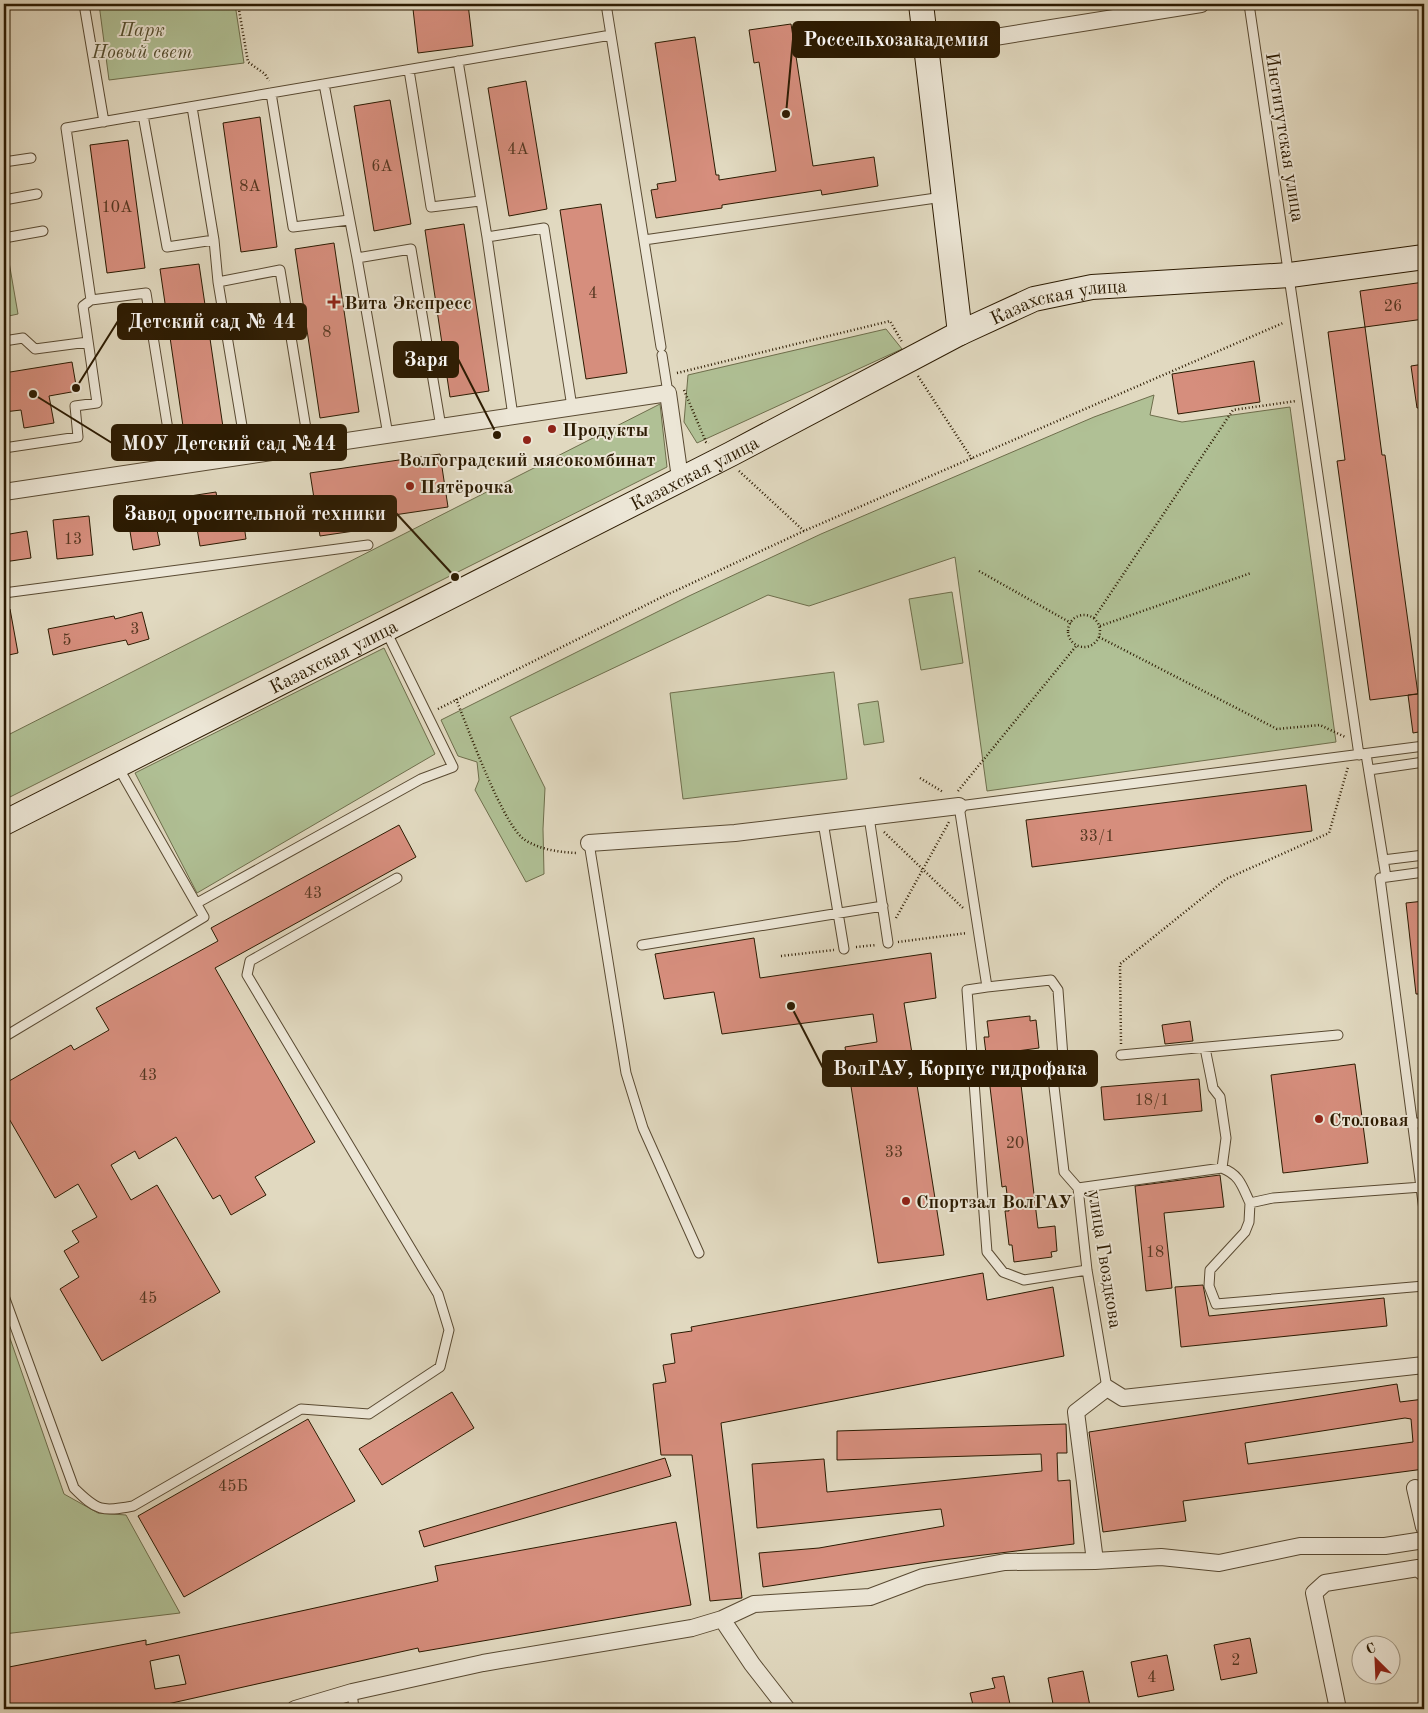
<svg xmlns="http://www.w3.org/2000/svg" width="1428" height="1713" font-family="'Old Standard TT',serif">
<style>
.green{fill:#b0c095;stroke:#6e6e4c}
.building{fill:#d68e7d;stroke:#2c1b02;fill-rule:evenodd}
.lines{fill:none;stroke-linecap:round;stroke-linejoin:round}
.lane-casing{stroke:#594a32;stroke-width:11}
.street-casing{stroke:#594a32;stroke-width:18}
.secondary-casing{stroke:#2c1b02;stroke-width:26}
.path{stroke:#2c1b02;stroke-width:2.5;stroke-dasharray:1 2.5;stroke-linecap:butt}
.lane{stroke:#ece6d6;stroke-width:9}
.street{stroke:#ece6d6;stroke-width:16}
.secondary{stroke:#ece6d6;stroke-width:24}
.poi-dot{fill:#8f2418;stroke:#ece6d6;stroke-width:2}
.labels{text-anchor:middle;stroke-width:4;stroke-linejoin:round;paint-order:stroke}
.number-label{font-size:16px;fill:#563821}
.park-label{font-size:19px;font-style:italic;fill:#544d2e;stroke:#ece6d6}
.street-label{font-size:19px;fill:#2c1b02;stroke:#ece6d6}
.poi-label{font-size:19px;font-weight:bold;fill:#2c1b02;stroke:#ece6d6;text-anchor:start}
.leader{fill:none;stroke:#2c1b02;stroke-width:2}
.callout-dot{fill:#2c1b02;stroke:#ece6d6;stroke-width:2}
.callout{fill:#2c1b02;stroke:#2c1b02;stroke-width:2}
.callout-label{font-size:20px;text-anchor:middle;font-weight:bold;fill:#fff}
</style>
<rect width="100%" height="100%" fill="#e1d9c0"/>
<filter id="stains"><feTurbulence type="fractalNoise" baseFrequency=".004" numOctaves="4"/><feColorMatrix values="0 0 0 0 .2 0 0 0 0 .09 0 0 0 0 .02 0 0 0 .5 -.17"/></filter>
<radialGradient id="worn" r=".72"><stop offset=".6" stop-color="#630" stop-opacity="0"/><stop offset="1" stop-color="#630" stop-opacity=".3"/></radialGradient>
<path class="green" d="M99 4H235L244 63 109 80Z
M9 262 18 314 4 317V263Z
M886 329 902 349 697 443 684 422 688 375Z
M1154 395 1150 415 1182 422 1290 407 1336 742 987 791 955 557 809 606 768 595 510 717 545 788 543 829 544 874 526 882 475 790 479 780 477 762 458 756 441 720 689 596 821 534 1094 417Z
M660 404 667 467 4 800 6 736Z
M952 592 963 663 921 670 909 599Z
M384 648 435 754 197 893 135 773Z
M834 672 847 779 683 799 670 693Z
M878 701 884 742 864 745 858 704Z
M4 1321 64 1494 98 1513 126 1515 180 1613 4 1634Z"/>
<path class="building" d="M457 4H468L473 46 418 53 413 9Z
M791 24 813 166 874 157 878 186 822 195 821 190 722 205V208L656 218 651 190 658 189 657 184 676 181 655 43 695 37 716 175H719V180L776 171 759 62 754 63 749 30Z
M526 81 547 209 509 216 488 88Z
M390 100 411 224 374 231 354 106Z
M260 117 277 247 241 252 223 123Z
M128 140 145 268 107 273 90 145Z
M601 204 627 373 586 379 560 210Z
M464 224 489 391 450 397 425 230Z
M334 243 359 412 320 418 295 249Z
M199 264 223 427 184 433 160 269Z
M1424 282V319L1365 327 1360 291Z
M1365 327 1382 455H1385L1418 694 1370 700 1337 461 1345 460 1328 332Z
M1254 361 1260 402 1178 414 1172 374Z
M72 362 77 391 49 396 54 423 24 428 21 410 4 412V373Z
M1424 364V407L1417 408 1411 366Z
M440 454 448 507 367 519 368 529 320 536 310 473Z
M216 492 221 522 243 518 246 539 200 546 195 517 180 519 177 498Z
M89 516 93 555 57 559 53 520Z
M155 520 160 545 133 550 129 525Z
M27 531 31 558 4 562V535Z
M10 609 18 653 4 656V610Z
M142 612 149 639 128 645 126 640 53 655 48 629 114 616 115 619Z
M1424 693V731L1413 733 1408 695Z
M1306 785 1312 831 1032 867 1026 820Z
M399 825 416 857 215 968 315 1142 255 1177 266 1195 231 1215 220 1195 213 1199 176 1137 139 1159 135 1151 111 1165 131 1200 157 1185 220 1292 102 1361 60 1289 79 1277 64 1251 79 1242 72 1231 97 1217 78 1184 55 1198 4 1110V1084L71 1045 74 1050 109 1030 96 1008 218 941 211 928Z
M1424 901V994H1416L1406 903Z
M754 938 760 978 931 953 936 998 904 1003 944 1255 878 1263 845 1047 877 1042 873 1014 722 1034 714 992 664 999 655 954Z
M1030 1016V1021L1036 1020 1039 1048 1017 1051 1038 1228 1055 1226 1057 1251 1051 1252 1052 1257 1014 1262 1012 1245H1009L1005 1211H1009L1006 1186 1002 1187 984 1037H989L987 1021Z
M1190 1021 1193 1041 1165 1044 1162 1025Z
M1355 1064 1368 1163 1283 1173 1271 1075Z
M1199 1079 1202 1111 1104 1120 1101 1087Z
M1220 1175 1224 1207 1164 1213 1172 1288 1146 1291 1135 1186Z
M983 1273 987 1300 1053 1287 1064 1356 721 1423 742 1598 710 1601 692 1455H661L653 1384 666 1382 663 1365 675 1363 671 1334 692 1331 691 1327Z
M1203 1285 1209 1316 1384 1298 1387 1326 1181 1347 1175 1287Z
M1397 1384 1400 1402 1424 1399V1469L1183 1501 1186 1521 1103 1532 1089 1432ZM1405 1418 1411 1419 1413 1442 1248 1464 1245 1443Z
M452 1392 474 1428 382 1485 359 1449Z
M308 1419 355 1501 184 1597 138 1516Z
M1066 1424 1067 1453H1057L1058 1481 1070 1480 1074 1544 934 1561 763 1587 759 1553 819 1548 944 1526 941 1509 757 1528 752 1464 824 1459 827 1492 1042 1471 1041 1454 837 1460V1431Z
M665 1458 671 1476 424 1547 419 1531Z
M676 1522 691 1605 419 1652 418 1648 145 1709H4V1668L146 1640V1645L438 1581 435 1566ZM179 1655 186 1684 155 1689 150 1661Z
M1250 1638 1257 1673 1221 1680 1214 1645Z
M1167 1655 1174 1690 1138 1697 1131 1662Z
M1083 1671 1090 1706 1074 1709H1054L1048 1678Z
M1004 1676 1011 1709H974L970 1693 995 1688 992 1678Z"/>
<g class="lines">
<g class="lane-casing">
<path id="lane" d="M84 4 104 122
M606 4 661 347
M1249 4 1359 755
M458 61 487 237
M409 70 431 207 480 201
M324 84 357 258
M271 93 293 227 349 220
M192 107 214 240 218 282
M143 115 167 247 214 240
M4 162 31 158
M4 200 37 194
M4 238 43 231
M644 240 943 197
M4 341 23 338 35 349 88 342
M662 355 668 393
M513 416 487 237 544 228 572 407
M388 435 357 258 411 249 441 427
M4 448 78 437 75 406 97 403 83 306 91 300
M247 456 218 282 280 270 309 447
M174 467 146 293 91 300 66 128 611 35
M4 593 368 545
M1366 754 1386 877
M1369 770 1424 762
M869 817 888 943
M823 822 844 949
M589 843 626 1073 643 1128 699 1253
M1383 860 1424 855
M1424 872 1380 878 1424 1210
M197 903 421 779 453 767 385 629
M642 945 883 906
M987 987 967 990 987 1252 1003 1272 1024 1280 1087 1270
M4 1037 204 917 118 767
M1205 1048 1213 1088 1220 1097 1226 1138 1222 1168
M1121 1055 1338 1035
M1413 1124 1424 1122
M1422 1187 1273 1198 1250 1203 1249 1222 1245 1232 1210 1270 1209 1286 1216 1304 1424 1286
M1078 1188 1222 1168C1240 1175 1242 1186 1250 1203
M4 1296 74 1488C97 1511 102 1512 133 1506L301 1409 369 1414 440 1367 449 1330 438 1294 247 975 250 961 397 878
M1107 1388 1087 1270 1078 1188 1064 1172 1053 1078 1063 1057 1058 990 1051 980 987 987 959 806 1424 746
M352 1692 354 1709"/>
</g>
<g class="street-casing">
<path id="street" d="M927 48 1201 4
M4 492 668 393 680 478
M589 843 735 833 959 806
M1415 1488 1424 1527
M1095 1561 1076 1412 1107 1388 1123 1398 1424 1365
M722 1619 752 1664 787 1709
M295 1709 352 1692 483 1663 692 1628 722 1619 754 1604 870 1597 923 1577 1005 1562 1095 1561 1161 1557 1219 1563 1300 1546H1385L1424 1540
M1338 1709 1314 1593 1325 1583 1418 1568 1424 1573"/>
</g>
<g class="secondary-casing">
<g id="secondary">
<path d="M921 4 960 333"/>
<path id="s1" d="M4 823 731 454 960 333 1034 299 1092 287 1290 275 1424 257"/>
</g>
</g>
<path class="path" d="M238 4 248 62 265 74 269 81
M677 373 890 321 902 342
M918 376 972 459
M684 390 706 442 709 443
M739 471 804 531
M979 571 1071 623
M1068 631a16 16 0 1 1 32 0a16 16 0 1 1-32 0Z
M1094 618 1233 410 1296 401
M1100 626 1251 573
M1099 637 1277 729 1320 725 1345 737
M4 680 7 668
M456 699C468 728 503 826 525 840 541 850 559 852 577 853
M438 709 660 598 804 531 1283 323
M920 778 943 792
M958 791 1077 645
M884 832 963 908
M896 918 949 822
M898 942 967 933
M856 947 876 945
M781 956 834 950
M1121 1044 1120 964 1226 879 1329 833 1348 767"/>
<use href="#lane" class="lane"/>
<use href="#street" class="street"/>
<use href="#secondary" class="secondary"/>
</g>
<g class="poi-dot">
<path d="M331.5 294.5h5v5h5v5h-5v5h-5v-5h-5v-5h5z"/>
<circle cx="552" cy="429" r="5"/>
<circle cx="527" cy="440" r="5"/>
<circle cx="410" cy="486" r="5"/>
<circle cx="1319" cy="1119" r="5"/>
<circle cx="906" cy="1201" r="5"/>
</g>
<g class="labels">
<g class="number-label">
<text x="518" y="154">4А</text>
<text x="382" y="171">6А</text>
<text x="250" y="191">8А</text>
<text x="117" y="212">10А</text>
<text x="593" y="298">4</text>
<text x="1393" y="311">26</text>
<text x="327" y="337">8</text>
<text x="73" y="544">13</text>
<text x="135" y="634">3</text>
<text x="67" y="645">5</text>
<text x="1097" y="841">33/1</text>
<text x="313" y="898">43</text>
<text x="148" y="1080">43</text>
<text x="1152" y="1105">18/1</text>
<text x="1015" y="1148">20</text>
<text x="894" y="1157">33</text>
<text x="1155" y="1257">18</text>
<text x="148" y="1303">45</text>
<text x="233" y="1491">45Б</text>
<text x="1236" y="1665">2</text>
<text x="1152" y="1682">4</text>
</g>
<g class="park-label">
<text x="142" y="36">Парк<tspan x="142" dy="22">Новый свет</tspan></text>
</g>
<g class="street-label">
<text transform="translate(1286 137) rotate(81)" y="7">Институтская улица</text>
<text dy="7" stroke="none"><textPath href="#s1" startOffset="1179">Казахская улица</textPath></text>
<text dy="7" stroke="none"><textPath href="#s1" startOffset="774">Казахская улица</textPath></text>
<text dy="7" stroke="none"><textPath href="#s1" startOffset="369">Казахская улица</textPath></text>
<text transform="translate(1106 1259) rotate(81)" y="7">улица Гвоздкова</text>
</g>
<g class="poi-label">
<text x="344" y="309">Вита Экспресс</text>
<text x="562" y="436">Продукты</text>
<text x="527" y="466" text-anchor="middle">Волгоградский мясокомбинат</text>
<text x="420" y="493">Пятёрочка</text>
<text x="1329" y="1126">Столовая</text>
<text x="916" y="1208">Спортзал ВолГАУ</text>
</g>
</g>
<path class="leader" d="M786 114L793 39M76 388L118 321M497 435L458 359M33 394L112 443M455 577L396 513M791 1006L823 1068"/>
<g class="callout-dot">
<circle cx="786" cy="114" r="5"/>
<circle cx="76" cy="388" r="5"/>
<circle cx="497" cy="435" r="5"/>
<circle cx="33" cy="394" r="5"/>
<circle cx="455" cy="577" r="5"/>
<circle cx="791" cy="1006" r="5"/>
</g>
<g class="callout">
<rect x="793" y="22" width="206" height="35" rx="5"/>
<rect x="118" y="304" width="188" height="35" rx="5"/>
<rect x="394" y="342" width="64" height="35" rx="5"/>
<rect x="112" y="425" width="234" height="35" rx="5"/>
<rect x="114" y="496" width="282" height="35" rx="5"/>
<rect x="823" y="1051" width="274" height="35" rx="5"/>
</g>
<g class="callout-label">
<text x="896" y="46">Россельхозакадемия</text>
<text x="212" y="328">Детский сад № 44</text>
<text x="426" y="366">Заря</text>
<text x="229" y="450">МОУ Детский сад №44</text>
<text x="255" y="520">Завод оросительной техники</text>
<text x="960" y="1075">ВолГАУ, Корпус гидрофака</text>
</g>
<rect width="1428" height="1713" fill="none" stroke="#e1d9c0" stroke-width="20"/>
<rect x="5" y="5" width="1418" height="1703" fill="none" stroke="#2c1b02" stroke-width="2.5"/>
<rect x="10" y="10" width="1408" height="1693" fill="none" stroke="#2c1b02"/>
<g transform="translate(1376 1660) rotate(336)"><circle r="24" fill="#ece6d6" stroke="#9f9581"/>
<path d="M0-4L9 19L0 12L-9 19Z" fill="#8f2418"/>
<text y="-8" font-size="14" font-weight="bold" text-anchor="middle" fill="#2c1b02">С</text>
</g>
<rect width="100%" height="100%" filter="url(#stains)"/>
<rect width="100%" height="100%" fill="url(#worn)"/>
</svg>
